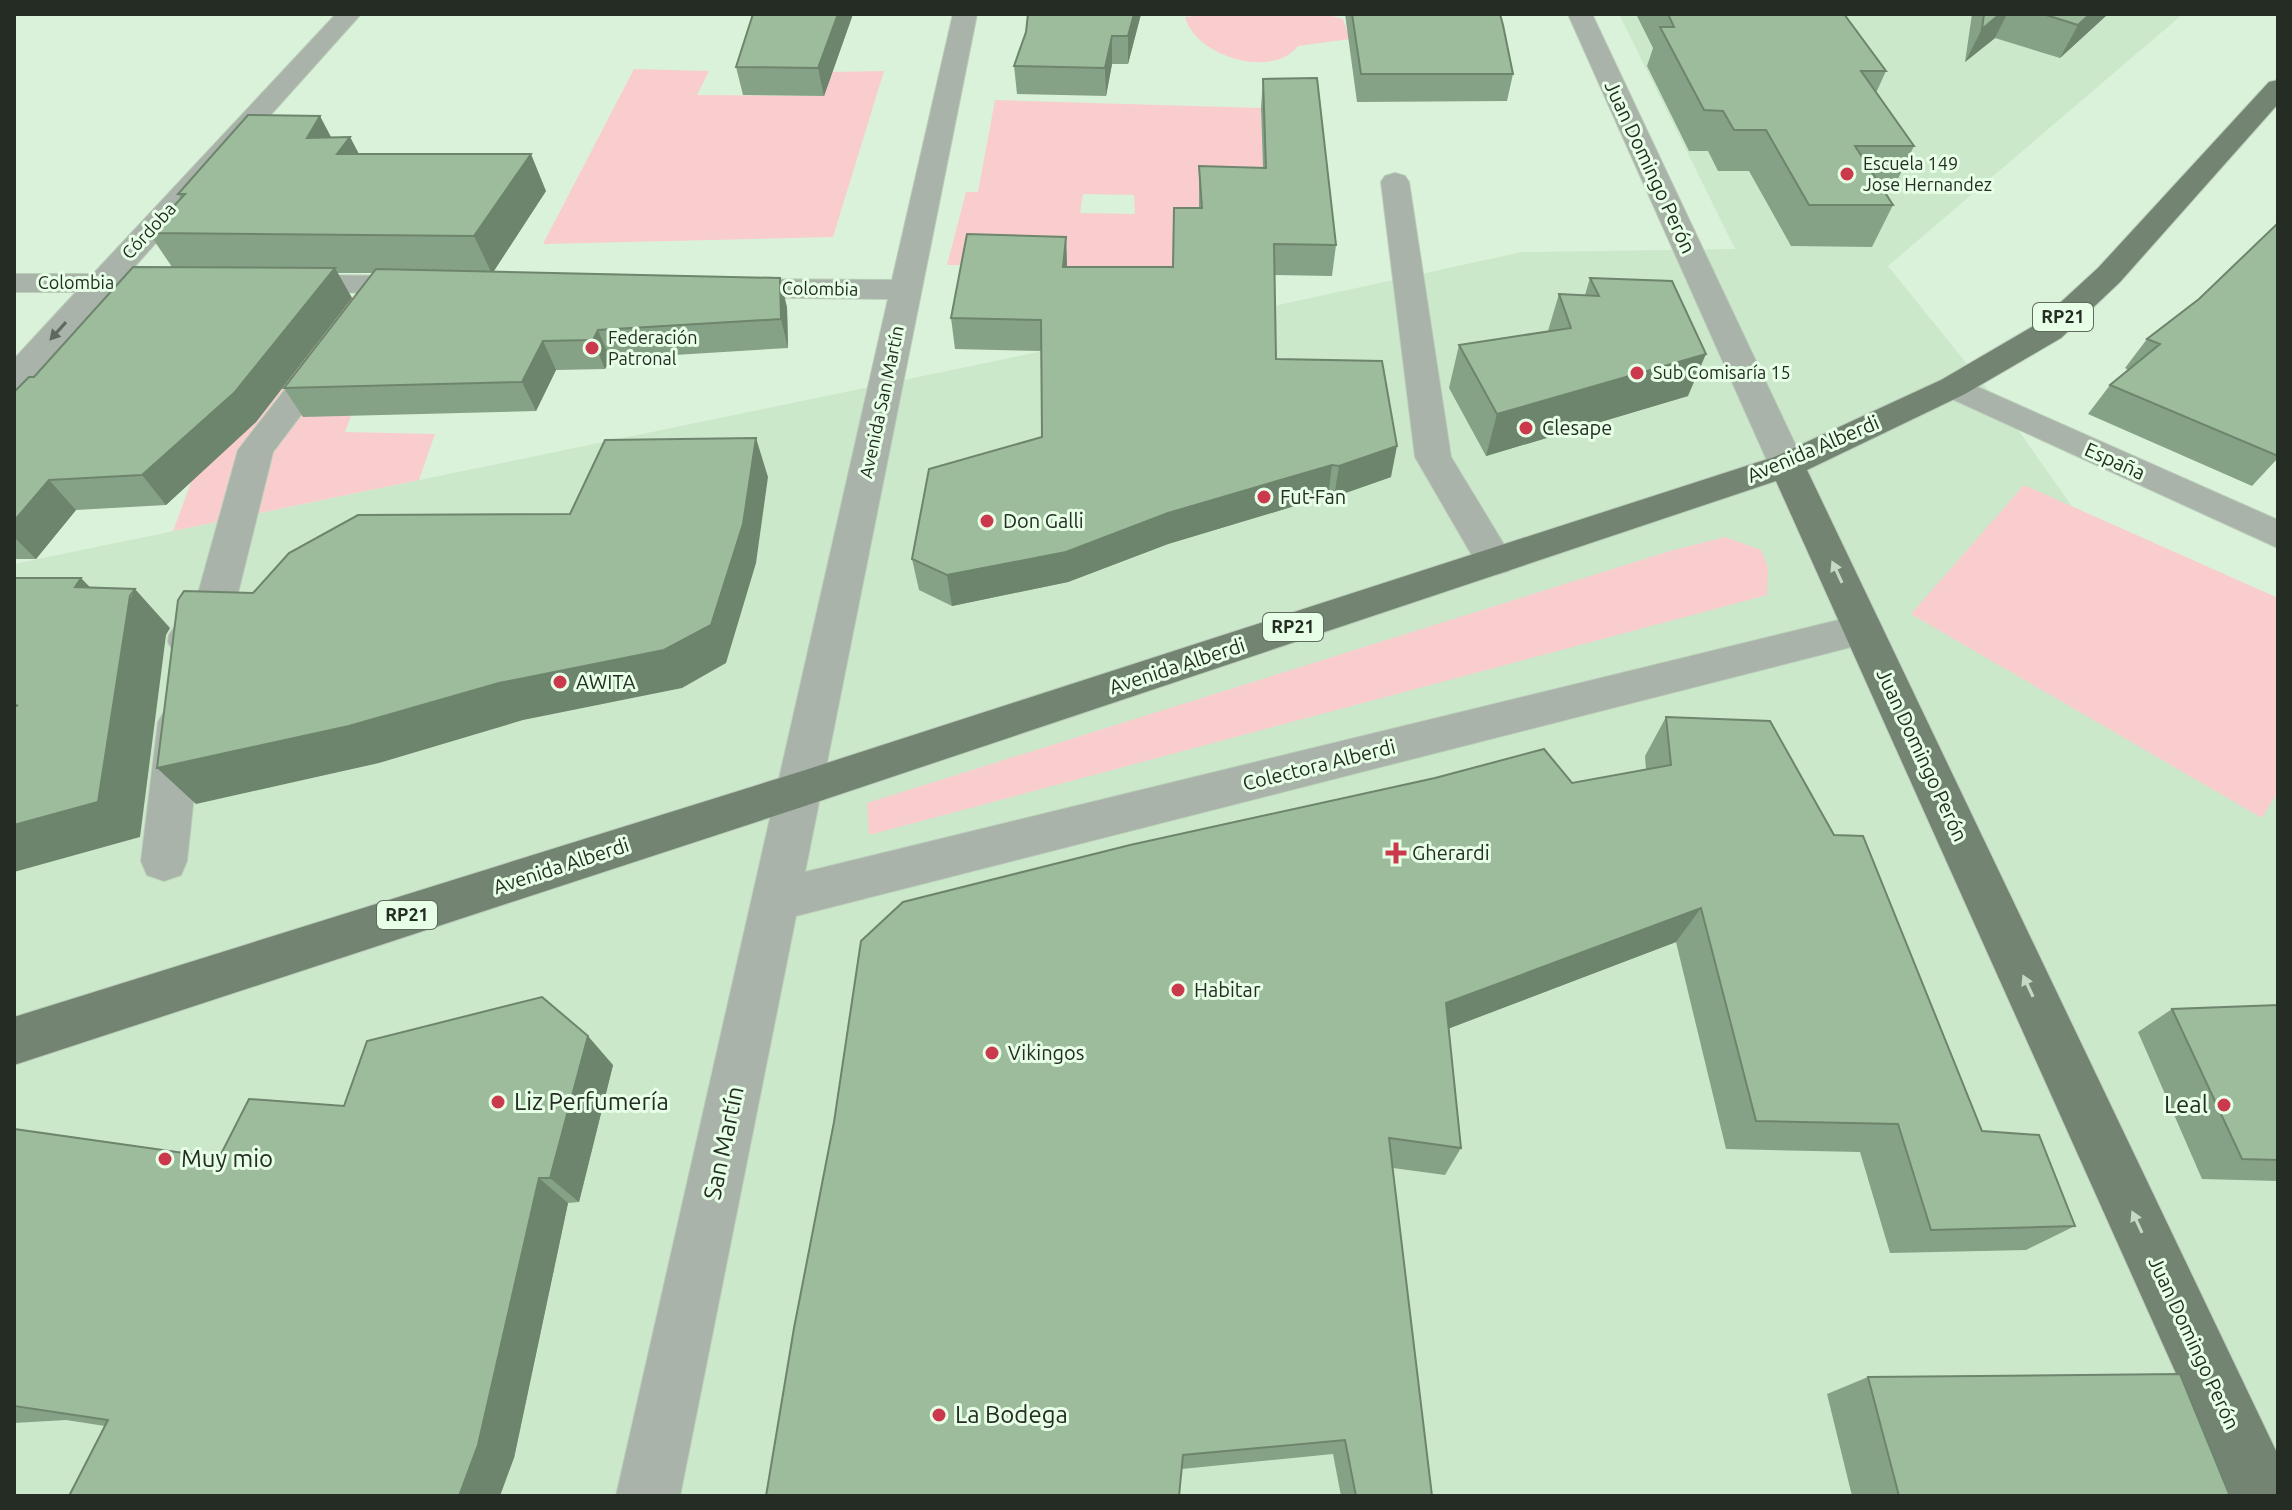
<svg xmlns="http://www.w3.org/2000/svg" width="2292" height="1510" font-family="Ubuntu,sans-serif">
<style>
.built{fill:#cce8cb}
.green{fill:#f9cdcd;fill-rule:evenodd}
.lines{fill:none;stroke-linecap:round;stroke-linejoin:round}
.minor-casing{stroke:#baceb9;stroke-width:2}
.major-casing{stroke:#baceb9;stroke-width:2}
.minor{fill:#a9b3a9;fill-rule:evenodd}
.major{fill:#738473;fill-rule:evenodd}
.wall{fill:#86a286}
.shaded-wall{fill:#6d846d}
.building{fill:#9cbc9c;stroke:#6d846d;stroke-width:2}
.oneway{fill:#60695f}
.oneway2{fill:#c5dac4}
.poi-dot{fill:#ca3a4c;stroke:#e8ffe7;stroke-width:3}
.labels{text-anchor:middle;stroke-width:6;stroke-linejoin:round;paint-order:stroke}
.far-poi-label{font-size:18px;fill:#242c23;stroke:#e8ffe7;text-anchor:start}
.far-street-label{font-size:18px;fill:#242c23;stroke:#e8ffe7}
.shield{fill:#e8ffe7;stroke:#5f6b5e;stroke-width:2}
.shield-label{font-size:18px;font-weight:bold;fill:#242c23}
.street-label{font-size:20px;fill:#242c23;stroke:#e8ffe7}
.poi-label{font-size:20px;fill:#242c23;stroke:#e8ffe7;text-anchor:start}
.near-poi-label{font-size:24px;fill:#242c23;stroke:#e8ffe7;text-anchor:start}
.near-street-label{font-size:24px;fill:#242c23;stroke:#e8ffe7}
</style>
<rect width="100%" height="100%" fill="#dbf2da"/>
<path class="built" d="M1619 14H2183L1888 266 2005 411 2278 800V1451L2222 1496H14V564L1043 351 1153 332 1522 252 1735 249Z"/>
<path class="green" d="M1214 14H1324L1343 19 1350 39 1298 46C1272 80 1195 56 1185 17Z
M634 69 709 71 697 95 823 96 833 72 884 71 833 237 543 244Z
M995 100 1261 108 1264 198 1201 238 1173 268 947 265 966 192H978ZM1083 194 1134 195 1135 214 1080 213Z
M318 296 433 297 351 416 345 432 435 434 419 480 173 531 192 480Z
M2024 485 2278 598V791L2262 818 1911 614Z
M1725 537 1761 550 1768 568 1767 595 869 835 867 803 1670 551Z"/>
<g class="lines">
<g class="minor-casing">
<path id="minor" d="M336 14H361L128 274 191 276 196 283 191 290 111 292 26 386 14 389V359L76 292H14V274H93Z
M953 14H977L805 872 1863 614 1877 618 1883 629 1877 640 1863 644 796 916 680 1496H616L888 299 725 297 714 295 709 288 714 281 725 279 892 280Z
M1568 14H1592L1805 465 1800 473 1787 477 1774 473 1769 465Z
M1395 173 1405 176 1409 182 1451 457 1514 561 1509 571 1495 575 1481 571 1415 457 1381 182 1385 176Z
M285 275 424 276 435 278 440 285 435 292 424 294 274 291 269 284 274 277Z
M330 344 342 347 347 354 273 452 238 593 202 653 188 657 174 653 168 642 169 635 199 590 238 450 318 347Z
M1953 376 2278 520V548L1941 394 1936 387 1941 380Z
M180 705 195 710 202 722 187 861 181 875 164 881 147 875 141 861 158 722 165 710Z"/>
</g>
<g class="major-casing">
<path id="major" d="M2278 80V104L2120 282 2061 338 1965 394 1807 470 2278 1455V1496H2231L1776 481 799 808 14 1065V1017L799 772 1774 457 1941 380 2037 324 2098 268 2269 82Z"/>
</g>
<use href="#minor" class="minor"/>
<use href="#major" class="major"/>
</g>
<path class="wall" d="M753 14H853L824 96 743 95 736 67Z
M1028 14H1141L1128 64H1112L1106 96 1017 94 1014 66 1026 32Z
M1345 14H1500L1513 74 1507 101 1357 102Z
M1636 14H1844L1886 71 1876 93 1914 146 1894 187H1881L1893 205 1872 247 1791 246 1749 171H1718L1708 151H1689L1647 66 1653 48Z
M1972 14H2108L2060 58 1995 38 1965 62Z
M1263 79 1336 245 1332 276 1274 275 1276 359 1391 477 1334 497 1328 496 1168 544 1068 582 952 606 919 590 912 559 1042 437 1041 351 955 349 951 318 1066 237 1067 267H1173L1199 208V166L1263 168 1261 108Z
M331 137H350L359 154 546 191 493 272 787 307 788 348 610 359 605 369 556 370 536 411 303 417 284 388 373 273H337L352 298 256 422 166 505 76 510 36 559H14V392L172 267 149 233 181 199 178 194Z
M2278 223V458L2252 486 2088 414 2110 385 2128 370 2125 368 2147 339 2199 299Z
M1590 278 1688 396 1486 456 1449 388 1459 345 1548 331 1559 294 1585 295Z
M1666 717 1982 1131 2075 1226 2026 1250 1890 1253 1860 1152 1726 1149 1676 942 1449 1028 1461 1148 1445 1175 1393 1168 1432 1496H1341L1333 1454 1182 1469 766 1496 1572 783 1646 770 1645 756Z
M2278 1005V1181L2202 1179 2138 1032 2172 1009Z
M613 1065 579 1202 568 1203 514 1458 105 1426 66 1420 14 1423V1129L219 1158 344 1106Z
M1868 1377 2230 1496H1852L1827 1394Z"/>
<path class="shaded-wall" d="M838 14H853L824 96 818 68Z
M1134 14H1141L1128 64V36Z
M2000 14H2007L1995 38 1965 62 1982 29Z
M2090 14H2108L2060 58 2078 25Z
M1112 36V64L1106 96 1105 68Z
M320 116 339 152 350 137 369 174 307 138Z
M531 154 546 191 492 274 474 236Z
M1066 237 1067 268 1063 267Z
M335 268 352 298 256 422 166 505 142 475Z
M780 278 787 307 788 348 781 319Z
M598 330 610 359 605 369 593 340Z
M543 341 556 370 536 411 522 382Z
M1706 354 1688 396 1486 456 1497 414Z
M756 438 768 477 756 563 726 663 682 688 523 720 379 763 196 804 157 768Z
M1397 446 1391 477 1334 497 1339 466Z
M1332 465 1328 496 1168 544 1068 582 952 606 947 575Z
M49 480 76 510 36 559 14 537V521Z
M81 578 118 616 75 587Z
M135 589 170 628 166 635 140 837 14 872V825Z
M1701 908 1676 942 1432 1035 1446 1003Z
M588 1036 613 1065 579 1202 550 1178Z
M539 1178 568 1203 514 1458 500 1496H459Z"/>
<path class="building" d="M753 14H838L818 68 736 67Z
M1028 14H1134L1128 36H1112L1105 68 1014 66 1026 32Z
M1352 14H1500L1503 25 1513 74H1361Z
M1668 14H1844L1886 71H1861L1914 146H1855L1893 205H1809L1766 130H1734L1723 111 1704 110 1660 27H1674Z
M1984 14H2000L1982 29Z
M2043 14H2090L2078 25Z
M1317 78 1336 245 1274 244 1276 359 1382 361 1397 446 1339 466 1332 465 1168 513 1066 552 947 575 912 559 929 469 1042 437 1041 320 951 318 967 234 1066 237 1063 267H1173L1174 208H1202L1199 166 1266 168 1263 79Z
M248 115 320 116 307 138 350 137 337 154H531L474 236 149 233 185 194H178Z
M2278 223V456L2110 385 2160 344 2147 339 2199 299Z
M133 267 335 268 235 392 142 475 49 480 14 521V392L29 377H34Z
M376 269 780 278 781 319 598 330 593 340 543 341 522 382 284 388Z
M1590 278 1672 281 1706 354 1497 414 1459 345 1571 328 1559 294 1599 296Z
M756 438 743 524 711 625 664 650 499 683 349 726 157 768 178 600 184 591 253 593 289 553 358 515 570 514 605 440Z
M14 578H81L75 587 135 589 130 596 98 802 14 825V707L18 705 14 706Z
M1666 717 1770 721 1834 835 1863 836 1982 1131 2039 1135 2075 1226 1931 1230 1898 1124 1756 1121 1701 908 1446 1003 1461 1148 1389 1138 1432 1496H1356L1345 1440 1183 1455 1179 1496H766L794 1328 834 1122 861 941 903 902 1130 845 1435 778 1544 749 1572 783 1671 765Z
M542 997 588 1036 550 1178H539L478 1445 459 1496H69L108 1420 14 1406V1129L219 1158 249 1099 344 1106 367 1041Z
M2278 1005V1160L2242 1159 2172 1009Z
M2180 1374 2230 1496H1899L1868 1377Z"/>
<defs><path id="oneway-solid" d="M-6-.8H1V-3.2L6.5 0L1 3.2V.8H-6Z" transform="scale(2)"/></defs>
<use class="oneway" href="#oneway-solid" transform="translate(58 331) rotate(132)"/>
<g class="oneway2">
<use href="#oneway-solid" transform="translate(1837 572) rotate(-115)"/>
<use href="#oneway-solid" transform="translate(2028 986) rotate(-115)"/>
<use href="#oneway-solid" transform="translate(2137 1222) rotate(-115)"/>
</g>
<g class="poi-dot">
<circle cx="1847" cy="174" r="8"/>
<circle cx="592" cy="348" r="8"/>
<circle cx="1637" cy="373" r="8"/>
<circle cx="1526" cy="428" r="8"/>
<circle cx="1264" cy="497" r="8"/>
<circle cx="987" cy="521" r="8"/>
<circle cx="560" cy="682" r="8"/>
<path d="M1392 841h8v8h8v8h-8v8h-8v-8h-8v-8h8z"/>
<circle cx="1178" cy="990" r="8"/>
<circle cx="992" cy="1053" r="8"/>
<circle cx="498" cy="1102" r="8"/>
<circle cx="2224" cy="1105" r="8"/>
<circle cx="165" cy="1159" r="8"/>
<circle cx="939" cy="1415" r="8"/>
</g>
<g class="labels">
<g class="far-poi-label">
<text x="1863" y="170">Escuela 149<tspan x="1863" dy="21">Jose Hernandez</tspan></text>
<text x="608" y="344">Federación<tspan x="608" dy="21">Patronal</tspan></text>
<text x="1653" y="379">Sub Comisaría 15</text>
</g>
<g class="far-street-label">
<text transform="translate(149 231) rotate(-47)" y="6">Córdoba</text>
<text x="76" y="289">Colombia</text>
<text transform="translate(820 289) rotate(1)" y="6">Colombia</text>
<text transform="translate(882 402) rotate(-78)" y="6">Avenida San Martín</text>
</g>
<g class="shield">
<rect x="2033" y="303" width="60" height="28" rx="6"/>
<rect x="1263" y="613" width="60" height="28" rx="6"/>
<rect x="377" y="901" width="60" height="28" rx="6"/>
</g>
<g class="shield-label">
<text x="2063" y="323">RP21</text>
<text x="1293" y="633">RP21</text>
<text x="407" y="921">RP21</text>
</g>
<g class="street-label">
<text transform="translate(1650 167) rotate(65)" y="7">Juan Domingo Perón</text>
<text transform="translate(1813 449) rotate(-23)" y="7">Avenida Alberdi</text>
<text transform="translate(2115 461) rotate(24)" y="7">España</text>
<text transform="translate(1177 666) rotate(-18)" y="7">Avenida Alberdi</text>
<text transform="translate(1922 755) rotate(65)" y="7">Juan Domingo Perón</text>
<text transform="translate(1319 765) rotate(-14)" y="7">Colectora Alberdi</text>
<text transform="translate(561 866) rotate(-18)" y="7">Avenida Alberdi</text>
<text transform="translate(2194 1343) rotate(65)" y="7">Juan Domingo Perón</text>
</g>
<g class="poi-label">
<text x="1542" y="435">Clesape</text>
<text x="1280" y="504">Fut-Fan</text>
<text x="1003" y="528">Don Galli</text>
<text x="576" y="689">AWITA</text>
<text x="1412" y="860">Gherardi</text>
<text x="1194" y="997">Habitar</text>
<text x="1008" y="1060">Vikingos</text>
</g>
<g class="near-poi-label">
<text x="514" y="1110">Liz Perfumería</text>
<text x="2208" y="1113" text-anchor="end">Leal</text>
<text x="181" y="1167">Muy mio</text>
<text x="955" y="1423">La Bodega</text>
</g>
<g class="near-street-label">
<text transform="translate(724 1143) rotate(-78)" y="8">San Martín</text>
</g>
</g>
<rect width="2292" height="1510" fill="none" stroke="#242c23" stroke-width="32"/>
</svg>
